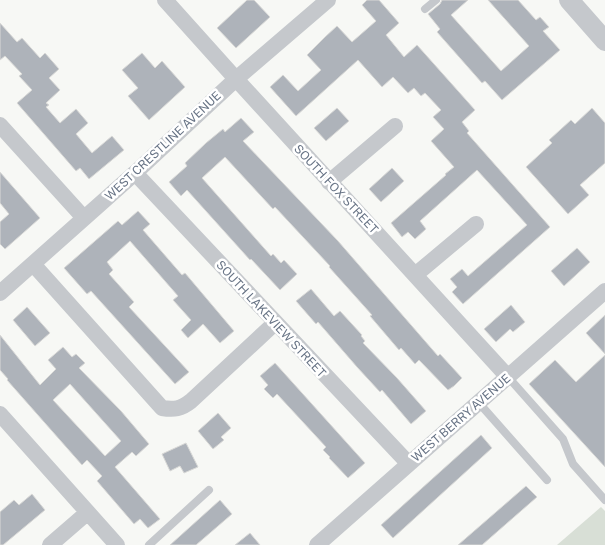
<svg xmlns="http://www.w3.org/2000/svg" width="605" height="545" font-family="'Public Sans',sans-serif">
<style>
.green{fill:#d8dfd6}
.building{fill:#aeb3ba;stroke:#d9d9d7;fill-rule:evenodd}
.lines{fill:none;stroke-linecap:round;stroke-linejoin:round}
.service{stroke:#c5c8cc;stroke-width:8}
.minor{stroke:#c5c8cc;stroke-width:16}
.tertiary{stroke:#c5c8cc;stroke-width:20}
.labels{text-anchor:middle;stroke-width:5;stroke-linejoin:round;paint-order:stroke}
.street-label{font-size:12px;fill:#677385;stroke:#fff}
</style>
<rect width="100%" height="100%" fill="#f7f8f5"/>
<path class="green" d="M601 507 605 511V545H557Z"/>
<path class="building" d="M247 0H254L270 17 236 48 217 28Z
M367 0H379L399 23 386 35 404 57 417 45 475 110 462 122 469 131 467 133 550 227 463 304 452 292 457 287 450 279 462 269 468 276 527 225 477 170 420 221 426 229 415 239 408 232 402 237 391 223 446 175 445 174 454 167 431 141 444 129 433 117 441 110 425 93 421 96 414 88 408 93 393 77 382 87 358 60 296 116 270 87 283 75 298 91 321 70 307 55 325 37 337 26 352 42 376 21 362 5Z
M442 0H468L451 15 501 71 529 46 488 0H518L536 20 540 17 549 27 543 31 560 50 502 100 485 81 482 83 437 32 440 29 428 14 440 4Z
M0 23 17 42 22 38 40 58 45 53 59 69 49 78 60 90 46 103 49 105 46 107 60 123 76 109 88 123 76 134 92 153 112 136 124 150 89 179 80 168 76 171 17 103 32 90 19 76 22 74 5 56 0 60Z
M142 53 155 68 162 61 185 87 149 120 128 96 138 88 122 70Z
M337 108 349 121 326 141 314 128Z
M592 108 605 123V163L580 185 589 195 568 214 526 167 552 143 549 140 571 120 575 124Z
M241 118 254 132 243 141 338 241 438 356 440 354 462 378 454 386 448 390 419 360 415 364 401 348 399 350 370 316 372 315 329 267 330 266 275 207 273 209 225 157 202 178 271 256 273 254 281 263 284 260 297 274 280 290 251 259 250 260 187 190 181 196 169 182 187 166 185 163 206 143 223 129 225 132Z
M392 168 404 181 381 202 369 189Z
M0 172 40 218 5 249 0 244V222L9 214 0 203Z
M138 211 150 224 143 230 182 275 185 273 234 331 220 343 203 324 188 338 181 330 191 320 173 300 178 296 130 241 107 262 113 270 109 274 134 302 129 307 189 372 175 384 91 291 87 294 64 268 118 221 122 225Z
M577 248 590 262 564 286 551 271Z
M311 289 334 316 340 311 362 335 361 336 365 341 363 343 397 378 426 411 411 424 382 390 380 392 357 367 318 322 316 324 296 301Z
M511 305 525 322 513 332 510 329 496 342 484 329Z
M27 307 50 333 35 346 13 320Z
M605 315V354L586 333Z
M0 335 40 385 56 369 48 360 63 347 72 357 76 354 85 363 79 368 121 411 149 444 136 456 132 452 115 467 160 519 148 528 140 519 134 524 97 481 102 476 87 460 82 465 7 380 8 379 0 370ZM70 384 121 441 105 456 53 400Z
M605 355V467L529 384 555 360 576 382Z
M275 363 365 463 348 478 329 458 330 457 323 450 326 447 277 394 273 398 264 389 268 385 260 376Z
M218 413 231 428 221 437 224 440 213 449 198 431Z
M481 435 492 448 393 538 381 525Z
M186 443 198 467 184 473 180 466 170 471 162 454Z
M526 486 537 497 482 545H458Z
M32 494 45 510 3 545H0V512L14 500 19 505Z
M220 500 232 514 196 545H170Z
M250 533 260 545H235Z"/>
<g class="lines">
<path class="service" d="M425 9 436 0
M508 377 563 439 573 464 605 500
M479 403 547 480
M149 545 209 490"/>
<path class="minor" d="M165 0 236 79 508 377
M0 125 84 218
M135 173 409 464
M329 182 395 126
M33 264 162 408C174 410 181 409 191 401L275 323
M415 275 476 224
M0 293 135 173 236 79 328 0
M0 414 117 545
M50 545 87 513
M317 545 605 291"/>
<path class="tertiary" d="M569 0 605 41"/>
</g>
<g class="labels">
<g class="street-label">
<text transform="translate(163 146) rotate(-43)" y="4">WEST CRESTLINE AVENUE</text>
<text transform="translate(336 189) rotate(47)" y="4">SOUTH FOX STREET</text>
<text transform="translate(271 319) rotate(47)" y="4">SOUTH LAKEVIEW STREET</text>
<text transform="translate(461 418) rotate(-41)" y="4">WEST BERRY AVENUE</text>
</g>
</g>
</svg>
